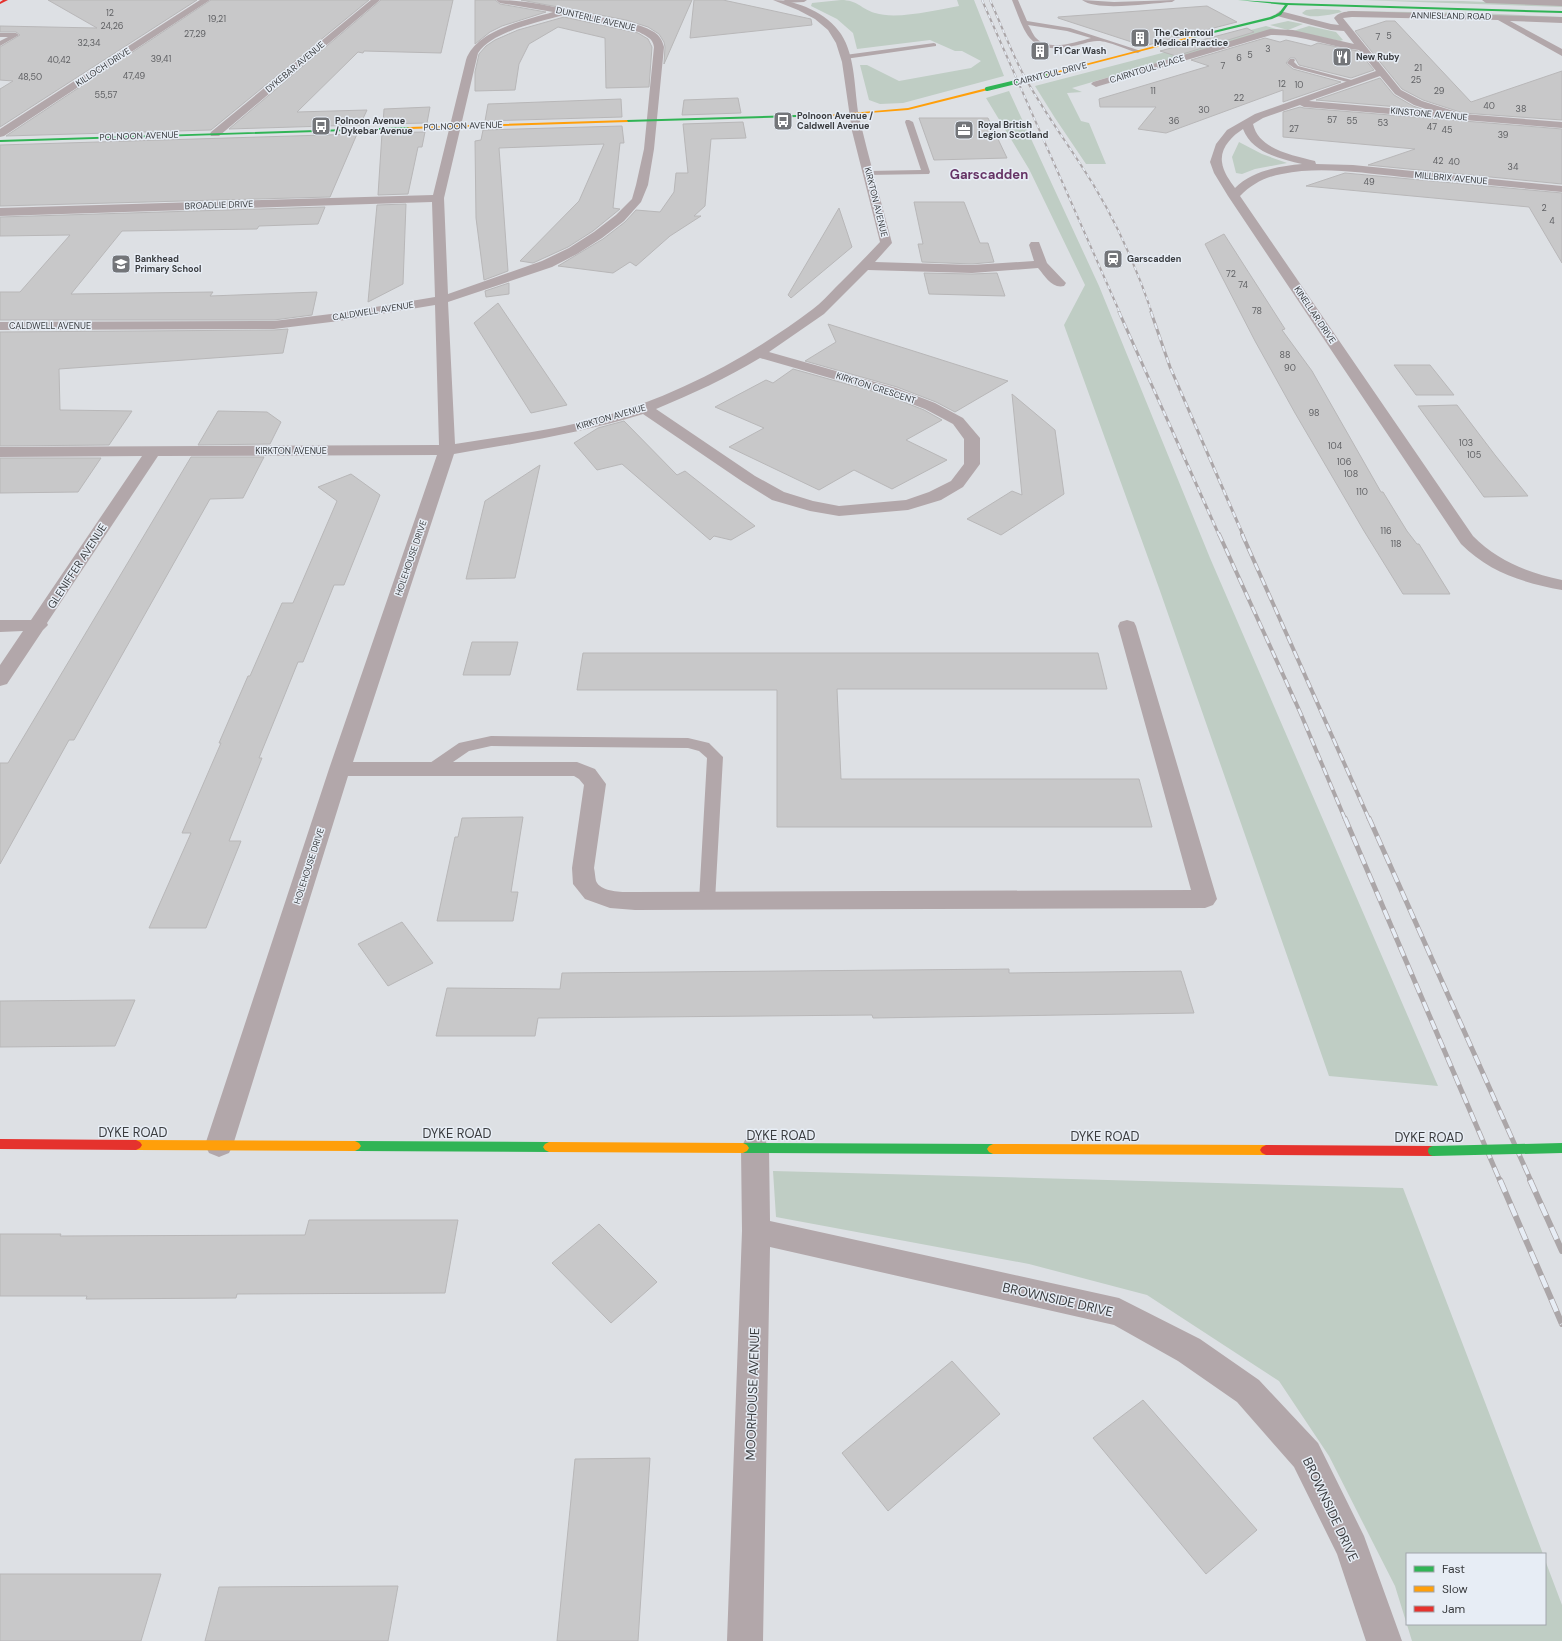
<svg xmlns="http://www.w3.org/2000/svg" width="1562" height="1641" font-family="'DM Sans',sans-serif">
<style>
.green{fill:#bfcdc4}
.building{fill:#c8c8c9;stroke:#b8b7b8}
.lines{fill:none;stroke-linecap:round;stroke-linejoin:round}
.lane{fill:#b2a7aa;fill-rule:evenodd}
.street{fill:#b2a7aa;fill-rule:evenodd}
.fast{fill:#30b455;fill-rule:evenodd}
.slow{fill:#ff9f0a;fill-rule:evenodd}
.jam{fill:#e5322d;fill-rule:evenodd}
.rail-far4-casing{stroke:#aba6a8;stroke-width:2}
.rail-far3-casing{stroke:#aba6a8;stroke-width:3}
.rail-far2-casing{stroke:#aba6a8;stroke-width:4}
.rail-far1-casing{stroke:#aba6a8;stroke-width:5}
.rail-casing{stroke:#aba6a8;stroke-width:6}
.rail-far4{stroke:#e7edf5;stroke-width:1.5;stroke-dasharray:4;stroke-linecap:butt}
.rail-far3{stroke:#e7edf5;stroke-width:2;stroke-dasharray:6;stroke-linecap:butt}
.rail-far2{stroke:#e7edf5;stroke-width:2.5;stroke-dasharray:8;stroke-linecap:butt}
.rail-far1{stroke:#e7edf5;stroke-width:3.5;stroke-dasharray:10;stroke-linecap:butt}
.rail{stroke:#e7edf5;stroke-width:4.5;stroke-dasharray:13;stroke-linecap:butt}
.fast-bridge-far1{stroke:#30b455;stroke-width:4}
.fast-bridge{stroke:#30b455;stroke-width:10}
.labels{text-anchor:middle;stroke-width:3;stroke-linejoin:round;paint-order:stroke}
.number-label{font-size:9px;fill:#606164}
.far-street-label{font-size:9px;fill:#3a3c3f;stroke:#e7edf5}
.far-poi-label{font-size:9px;font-weight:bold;fill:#3a3c3f;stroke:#e7edf5;text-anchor:start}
.street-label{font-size:11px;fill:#3a3c3f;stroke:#e7edf5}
.far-district-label{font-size:13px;font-weight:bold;fill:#663466;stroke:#e7edf5}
.near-street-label{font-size:13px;fill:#3a3c3f;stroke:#e7edf5}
</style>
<rect width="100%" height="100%" fill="#dde0e4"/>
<path class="green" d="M841 0C858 0 861 9 875 13 896 20 937 10 959 6L957 0H974L1004 76 903 103 880 104 869 100 860 65H867L899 81 971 68 981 61 962 51H955L930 40 857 49 853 33 837 19 811 6 812 3Z
M1360 0 1462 1 1562 5V7Z
M1316 9 1339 10 1342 12C1333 14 1309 20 1302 13L1306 10Z
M1347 11 1478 13 1562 17V19L1348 12Z
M1288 21 1303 24 1288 30 1270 25Z
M1266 26 1283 31 1259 33 1072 88 1082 92 1067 93 1081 121 1089 123 1106 164H1086L1055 118 1035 86Z
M1309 26 1336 32 1343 40 1340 41 1293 31Z
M1009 91 1099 286 1210 558 1438 1086 1329 1076 1159 588 1064 325 1085 285 1029 169 986 98Z
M1239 142 1262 154 1287 163 1255 169 1242 174 1236 173 1232 157Z
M773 1171 1403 1188 1543 1554H1407V1624H1545V1560L1562 1605V1641H1412L1395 1586 1329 1456 1279 1381 1147 1295 1029 1264 776 1217Z"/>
<path class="building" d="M48 0H197L0 127V89L13 81 0 80V47L20 35 16 32H0V26L97 28Z
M211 0H369L211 130 6 136Z
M381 0H453L441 53 364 51 363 53 358 52 297 112 367 110 360 125 229 129Z
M475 0H495L500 4 546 12 502 26 490 32 475 44Z
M521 0H692L664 64 665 47 664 42 659 34 648 27 626 20Z
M694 0H723L811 19 812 25 690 38Z
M1207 6 1237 22 1144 46 1058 18V17Z
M564 17 638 33 648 39 652 47 649 87 606 88 605 38 558 27 529 44 519 64 515 90 475 91V72L479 54 486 46 495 40 518 30Z
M1386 21H1395L1471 102 1562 71V120L1463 113 1423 100 1402 89 1355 31Z
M1247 28 1254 32 1176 56 1160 51Z
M1265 38 1280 42 1286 40 1311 46 1318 43 1358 51 1374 70 1351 78 1299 65 1295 58H1290L1286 63 1293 69 1341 82 1283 102V90L1166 133 1138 129 1156 107H1100L1099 99 1209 66 1191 60Z
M1380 78 1394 95 1413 106 1422 109 1316 100Z
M738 98 741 113 682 115 684 100Z
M621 99 622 117 485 121 488 104Z
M430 107 427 123 383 124 384 109Z
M1300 107 1304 108 1562 129V184L1368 165 1415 149 1283 137V112Z
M919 118H988L1007 158 934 160Z
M743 122 746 138 711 139 705 206 694 216H701L670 236 636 266 630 262 613 273 558 266 603 239 625 222 636 210 660 212 674 192 676 173H688L683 124Z
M622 126 624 143H620L613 208 620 209 593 231 568 247 533 263 520 261 579 201 604 144 499 148 508 271 484 280 476 218 475 141 481 140 483 130Z
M425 132 422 147H418L408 194 378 195 382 133Z
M357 134 330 197 0 206V145Z
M1345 173 1562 193V263L1529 207 1306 186Z
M914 202H964L980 243H988L994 262 972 264 922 262 918 244H923Z
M406 204 403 284 368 302 377 205Z
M325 207 318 224 259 226 257 229 122 231 71 294 213 292 210 296 317 292 312 315 274 320H0V292H20L70 235 0 236V217Z
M839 208 852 247 791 298 788 295Z
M1224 234 1285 329 1282 330 1312 371 1381 492H1383L1407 531 1417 544H1419L1450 594H1403L1364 531 1295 413 1255 341 1205 244Z
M924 273 972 274 997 273 1005 296 929 294Z
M509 283V294L486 297 485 291Z
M498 303 567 405 531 413 474 323Z
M828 324 923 354 1008 381 955 412 936 402 897 387 805 361 836 342Z
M288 329 283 353 59 369 60 410 132 411 109 445 0 446V332L274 330Z
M1394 365H1430L1454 395H1416Z
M793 369 886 395 924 410 942 420 906 440 947 460 892 489 854 470 819 490 729 447 764 428 715 407 766 380 773 383Z
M1012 394 1055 430 1064 494 1001 535 967 519 1012 491 1022 495Z
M1457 405 1495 455 1528 496 1484 497 1418 406Z
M218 411 267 412 281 422 270 444 198 445Z
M624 421 677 475 685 471 755 526 731 540 714 536 710 540 622 464 597 470 574 443 598 428Z
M191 457H264L243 498 210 499 74 740H69L0 864V763H8Z
M0 458H101L78 492 0 493Z
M540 465 515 578 466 579 485 501Z
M351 474 380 495 344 585H334L303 662H298L279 709 259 758H262L229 841H241L206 928H149L191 833H182L221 743H219L248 676H250L282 603H293L337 501 318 487Z
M472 642H518L510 675H463Z
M583 653H1098L1107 689H837L841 779H1139L1152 827H777V690H577Z
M523 817 511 892H518L513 921H437L455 837H458L462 818Z
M402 922 433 963 388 986 358 944Z
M1009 969V973L1181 971 1194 1013 873 1018 872 1015 538 1018 535 1036H436L447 988 560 989 562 973Z
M135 1000 115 1046 0 1047V1001Z
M309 1220H458L445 1293 237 1294 236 1298 86 1299 87 1296H0V1234H61L60 1236 305 1235Z
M599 1224 657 1282 611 1323 552 1263Z
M952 1361 1000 1414 888 1511 842 1453Z
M1143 1400 1257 1530 1206 1574 1093 1438Z
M650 1458 638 1641H557L575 1459Z
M0 1574H161L141 1641H0Z
M398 1586 388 1641H205L219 1587Z"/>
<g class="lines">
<path class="lane" d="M785 0H807L804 2 783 3V1Z
M1012 0H1018L1027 21 1070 28 1141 51 1138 53C1128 50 1106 40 1097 41 1089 41 1081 45 1073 46 1029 55 1026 35 1012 0ZM1028 25 1067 31 1091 38C1076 42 1049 52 1036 38 1033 35 1031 29 1028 25Z
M1082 0 1114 2 1175 0 1172 2C1151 3 1098 12 1082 0Z
M0 33H16L19 35 0 46V41L8 37H0Z
M934 43 936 44V46L845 59 842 57 845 55Z
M1290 59H1294L1295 60 1294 62 1298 66 1359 82 1355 84 1294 68 1287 63Z
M906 120H909L913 122 930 172 929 174 866 175V171H869L921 170 905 122Z
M491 736 688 738 709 743 723 757 715 901 713 905 707 907 701 905 699 901 707 758 699 751 688 748 491 746 469 751 437 773 432 774 427 773 424 769 427 765 459 743Z"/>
<path class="street" d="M200 0H210L4 136 0 137V129Z
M371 0H380L219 136H211L210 134 211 132Z
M496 0C529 0 563 9 595 16 614 20 637 22 654 32 660 36 662 40 664 47L654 149 648 185 641 202 624 221 602 238 577 254 552 267 448 302 455 444C502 436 551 431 598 418 676 396 748 358 813 309 821 303 828 295 835 288 850 273 865 258 880 242L852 131 842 62 836 43 828 30 815 19 798 10 773 0C797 0 827 13 841 34 856 57 854 90 859 117 869 159 881 201 892 243L875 262 972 265 1034 261 1029 245 1031 242H1039L1047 263 1066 283 1064 286C1052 289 1045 276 1038 268L972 273 868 270 824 314 769 352 896 388 935 403 963 418 980 438V464L963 487 941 500 908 510 839 516 810 511 772 500 743 482 643 414C581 433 518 443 454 454L353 762H577L595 769 606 784 594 868C595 872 595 877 596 881 601 893 624 892 635 892L1191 890 1118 626 1120 622 1127 620 1134 622 1136 626 1217 899 1213 905 1205 908 635 910 610 908 585 899 573 884 572 868 584 785 579 779 574 776H348L233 1145 229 1153 219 1157 209 1153 205 1145 329 769 437 455 158 456 47 623 48 625 43 630 7 684 0 686V665L23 631 0 632V620H31L142 456 0 457V447L439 445 435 305 339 321 274 329 0 330V322L274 321 339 313 435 297 432 202 0 216V208L433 195 466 60C476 30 526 20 553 12L500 3ZM564 15 639 32C646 36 653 38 654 47L644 149 636 185 632 199 616 215 594 232 569 248 542 261 448 294 444 198 478 53C493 31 539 22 564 15ZM760 358 886 394 925 409 953 424 964 439V464L951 481 929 492 906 500 839 506 813 501 784 492 755 476 656 409C692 394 727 378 760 358Z
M1482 0H1562V6L1486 3Z
M1280 11 1331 24 1339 25 1334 18C1339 12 1344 12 1352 11L1562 17V23L1510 21 1562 49V56L1498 20 1352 17 1343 18 1401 90 1422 101 1463 114 1562 122V128L1304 107 1300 105 1263 118 1253 124C1259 150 1293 155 1315 161L1316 164 1353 165 1562 186V192C1509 187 1456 182 1402 177 1362 173 1321 166 1282 174 1265 177 1252 184 1240 196L1473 536C1498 561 1528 573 1562 580V590C1523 583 1489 572 1461 544L1228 196 1214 173 1210 162 1216 144 1227 130 1255 114 1376 71 1359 50C1329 47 1301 34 1271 35L1099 86 1096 87 1091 84 1093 82 1270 29 1293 30 1354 44 1344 31 1331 30 1277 16 1276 14ZM1380 76 1395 94 1414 105 1435 112 1309 101ZM1243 129C1252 153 1281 159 1302 164 1279 166 1252 171 1235 188 1230 181 1223 172 1222 162 1220 148 1232 136 1243 129Z
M755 1136 765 1140 769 1148 770 1221 1119 1298 1200 1339 1259 1380 1318 1443 1364 1536 1402 1641H1366L1337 1554 1294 1467 1237 1402 1178 1361 1114 1325 770 1247 763 1641H727L742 1231 741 1148 745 1140Z"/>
<path class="fast" d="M1238 0 1287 3 1562 11V13L1288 5 1281 15 1272 19 1193 38V36L1270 17 1279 13 1285 5Z
M830 114 831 116 627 122 625 121 627 120Z
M411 127 409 129 0 142V140Z
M355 1141 549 1142 553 1144 555 1147 553 1150 549 1152 355 1151 351 1149 349 1146 351 1143Z
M743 1143 993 1144 997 1146 999 1149 997 1152 993 1154 743 1153 739 1151 737 1148 739 1145Z"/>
<path class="slow" d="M1193 36 1196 37 1046 76 1043 75Z
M987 88 988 90 908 110 830 116 828 115 908 108Z
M627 120 628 122 409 129 407 128 409 127Z
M136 1140 355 1141 359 1143 361 1146 359 1149 355 1151 136 1150 132 1148 130 1145 132 1142Z
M549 1142 743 1143 747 1145 749 1148 747 1151 743 1153 549 1152 545 1150 543 1147 545 1144Z
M993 1144 1266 1145 1270 1147 1272 1150 1270 1153 1266 1155 993 1154 989 1152 987 1149 989 1146Z"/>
<path class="jam" d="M3 0H8L0 4V2Z
M0 1139 136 1140 140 1142 142 1145 140 1148 136 1150 0 1149Z
M1266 1145 1433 1146 1437 1148 1439 1151 1437 1154 1433 1156 1266 1155 1262 1153 1260 1150 1262 1147Z"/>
<g class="rail-far4-casing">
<path id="rail-far4" d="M982 0 1120 313
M990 0C1001 24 1010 49 1022 72 1039 104 1060 133 1079 162 1110 208 1134 260 1152 313"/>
</g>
<g class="rail-far3-casing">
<path id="rail-far3" d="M1119 312 1219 535
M1151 312 1170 367 1243 535"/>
</g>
<g class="rail-far2-casing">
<path id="rail-far2" d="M1219 534 1300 712 1345 819
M1242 534 1369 819"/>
</g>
<g class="rail-far1-casing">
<path id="rail-far1" d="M1345 818 1500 1181
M1369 818 1531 1181"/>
</g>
<g class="rail-casing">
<path id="rail" d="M1500 1180 1562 1324
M1530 1180 1562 1251"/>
</g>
<use href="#rail-far4" class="rail-far4"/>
<use href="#rail-far3" class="rail-far3"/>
<use href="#rail-far2" class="rail-far2"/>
<use href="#rail-far1" class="rail-far1"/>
<use href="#rail" class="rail"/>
<path class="fast-bridge-far1" d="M987 89 1045 75"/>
<path class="fast-bridge" d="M1433 1151 1562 1148"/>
</g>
<defs>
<g id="building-square" transform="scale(1)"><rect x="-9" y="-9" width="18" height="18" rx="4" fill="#737579" stroke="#e7edf5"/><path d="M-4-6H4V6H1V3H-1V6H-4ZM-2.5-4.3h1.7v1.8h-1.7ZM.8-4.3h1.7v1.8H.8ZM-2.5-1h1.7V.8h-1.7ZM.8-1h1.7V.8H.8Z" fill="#fff"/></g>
<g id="restaurant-square" transform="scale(1)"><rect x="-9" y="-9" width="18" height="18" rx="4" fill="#737579" stroke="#e7edf5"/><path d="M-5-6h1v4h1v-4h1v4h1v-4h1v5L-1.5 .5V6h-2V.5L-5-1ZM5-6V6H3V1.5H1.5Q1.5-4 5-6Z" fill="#fff"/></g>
<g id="bus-square" transform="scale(1)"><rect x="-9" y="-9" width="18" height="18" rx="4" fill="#737579" stroke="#e7edf5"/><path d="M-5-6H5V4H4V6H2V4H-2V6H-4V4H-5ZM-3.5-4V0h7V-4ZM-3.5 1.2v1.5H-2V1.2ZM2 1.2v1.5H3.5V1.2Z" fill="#fff"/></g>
<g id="office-square" transform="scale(1)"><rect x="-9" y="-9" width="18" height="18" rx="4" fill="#737579" stroke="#e7edf5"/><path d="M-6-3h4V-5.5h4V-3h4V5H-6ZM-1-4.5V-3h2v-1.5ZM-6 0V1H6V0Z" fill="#fff"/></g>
<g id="station-square" transform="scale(1)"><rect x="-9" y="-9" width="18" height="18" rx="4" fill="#737579" stroke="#e7edf5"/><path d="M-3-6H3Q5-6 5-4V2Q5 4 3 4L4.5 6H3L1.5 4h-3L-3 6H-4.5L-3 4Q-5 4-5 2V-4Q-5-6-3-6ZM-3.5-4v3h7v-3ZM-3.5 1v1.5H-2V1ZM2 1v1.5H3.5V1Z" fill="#fff"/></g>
<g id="school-square" transform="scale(1)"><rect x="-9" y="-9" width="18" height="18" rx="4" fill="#737579" stroke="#e7edf5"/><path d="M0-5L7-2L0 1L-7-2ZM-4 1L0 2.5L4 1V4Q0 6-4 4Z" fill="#fff"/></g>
</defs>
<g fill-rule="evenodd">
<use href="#building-square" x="1140" y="38"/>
<use href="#building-square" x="1040" y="51"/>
<use href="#restaurant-square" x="1342" y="57"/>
<use href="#bus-square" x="783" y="121"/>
<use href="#bus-square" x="321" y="126"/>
<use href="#office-square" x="964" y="130"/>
<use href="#station-square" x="1113" y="259"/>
<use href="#school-square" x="121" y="264"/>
</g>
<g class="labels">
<g class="number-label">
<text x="110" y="16">12</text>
<text x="217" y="22">19,21</text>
<text x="112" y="29">24,26</text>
<text x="195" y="37">27,29</text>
<text x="1389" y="39">5</text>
<text x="1378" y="40">7</text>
<text x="89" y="46">32,34</text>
<text x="1268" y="52">3</text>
<text x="1250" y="58">5</text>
<text x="1239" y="61">6</text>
<text x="161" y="62">39,41</text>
<text x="59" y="63">40,42</text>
<text x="1223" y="69">7</text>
<text x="1418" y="71">21</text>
<text x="134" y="79">47,49</text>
<text x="30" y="80">48,50</text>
<text x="1416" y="83">25</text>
<text x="1282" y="87">12</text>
<text x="1299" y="88">10</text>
<text x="1153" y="94">11</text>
<text x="1439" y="94">29</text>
<text x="106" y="98">55,57</text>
<text x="1239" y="101">22</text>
<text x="1489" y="109">40</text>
<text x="1521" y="112">38</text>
<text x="1204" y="113">30</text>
<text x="1332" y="123">57</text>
<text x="1174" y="124">36</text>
<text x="1352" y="124">55</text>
<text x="1383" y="126">53</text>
<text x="1432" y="130">47</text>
<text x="1294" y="132">27</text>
<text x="1447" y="133">45</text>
<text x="1503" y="138">39</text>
<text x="1438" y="164">42</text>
<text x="1454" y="165">40</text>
<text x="1513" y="170">34</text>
<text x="1369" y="185">49</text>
<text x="1544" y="211">2</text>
<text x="1552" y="224">4</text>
<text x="1231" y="277">72</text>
<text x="1243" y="288">74</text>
<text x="1257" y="314">78</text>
<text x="1285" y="358">88</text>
<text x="1290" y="371">90</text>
<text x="1314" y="416">98</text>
<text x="1466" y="446">103</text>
<text x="1335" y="449">104</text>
<text x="1474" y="458">105</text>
<text x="1344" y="465">106</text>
<text x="1351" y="477">108</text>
<text x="1362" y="495">110</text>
<text x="1386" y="534">116</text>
<text x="1396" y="547">118</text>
</g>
<g class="far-street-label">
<text transform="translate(1451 16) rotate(1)" y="3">ANNIESLAND ROAD</text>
<text transform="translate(596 19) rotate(13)" y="3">DUNTERLIE AVENUE</text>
<text transform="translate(103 67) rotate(-33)" y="3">KILLOCH DRIVE</text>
<text transform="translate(295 67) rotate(-40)" y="3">DYKEBAR AVENUE</text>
<text transform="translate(1147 69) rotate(-17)" y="3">CAIRNTOUL PLACE</text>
<text transform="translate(1050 74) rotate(-14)" y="3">CAIRNTOUL DRIVE</text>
<text transform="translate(1429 114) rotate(5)" y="3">KINSTONE AVENUE</text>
<text transform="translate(463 126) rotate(-2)" y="3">POLNOON AVENUE</text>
<text transform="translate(139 136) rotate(-2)" y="3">POLNOON AVENUE</text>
<text transform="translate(1451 178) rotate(5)" y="3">MILLBRIX AVENUE</text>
<text transform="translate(876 202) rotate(76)" y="3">KIRKTON AVENUE</text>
<text transform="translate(219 205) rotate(-2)" y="3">BROADLIE DRIVE</text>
<text transform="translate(373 311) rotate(-9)" y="3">CALDWELL AVENUE</text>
<text transform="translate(1315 315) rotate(56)" y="3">KINELLAR DRIVE</text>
<text x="50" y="329">CALDWELL AVENUE</text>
<text transform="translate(876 388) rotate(18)" y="3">KIRKTON CRESCENT</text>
<text transform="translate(611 417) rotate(-16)" y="3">KIRKTON AVENUE</text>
<text x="291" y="454">KIRKTON AVENUE</text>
<text transform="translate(411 558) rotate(-71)" y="3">HOLEHOUSE DRIVE</text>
<text transform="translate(309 866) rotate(-72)" y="3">HOLEHOUSE DRIVE</text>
</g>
<g class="far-poi-label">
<text x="1154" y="36">The Cairntoul<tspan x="1154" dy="10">Medical Practice</tspan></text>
<text x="1054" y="54">F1 Car Wash</text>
<text x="1356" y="60">New Ruby</text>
<text x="797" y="119">Polnoon Avenue /<tspan x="797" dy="10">Caldwell Avenue</tspan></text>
<text x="335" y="124">Polnoon Avenue<tspan x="335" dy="10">/ Dykebar Avenue</tspan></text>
<text x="978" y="128">Royal British<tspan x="978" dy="10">Legion Scotland</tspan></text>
<text x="135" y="262">Bankhead<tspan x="135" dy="10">Primary School</tspan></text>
<text x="1127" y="262">Garscadden</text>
</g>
<g class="street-label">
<text transform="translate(77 566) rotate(-57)" y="4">GLENIFFER AVENUE</text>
</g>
<g class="far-district-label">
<text x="989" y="179">Garscadden</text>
</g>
<g class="near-street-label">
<text x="133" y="1137">DYKE ROAD</text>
<text x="457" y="1138">DYKE ROAD</text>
<text x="781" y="1140">DYKE ROAD</text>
<text x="1105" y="1141">DYKE ROAD</text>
<text x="1429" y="1142">DYKE ROAD</text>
<text transform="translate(1058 1299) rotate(13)" y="5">BROWNSIDE DRIVE</text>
<text transform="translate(752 1394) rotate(-88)" y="5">MOORHOUSE AVENUE</text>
<text transform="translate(1331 1509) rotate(65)" y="5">BROWNSIDE DRIVE</text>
</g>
</g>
<rect x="1406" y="1553" width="140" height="72" fill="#e7edf5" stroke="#a2a6ac"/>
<rect x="1414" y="1566" width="20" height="6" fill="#30b455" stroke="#a2a6ac"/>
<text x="1442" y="1573" font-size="12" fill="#3a3c3f">Fast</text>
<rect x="1414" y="1586" width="20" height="6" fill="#ff9f0a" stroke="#a2a6ac"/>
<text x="1442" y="1593" font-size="12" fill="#3a3c3f">Slow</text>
<rect x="1414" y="1606" width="20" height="6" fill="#e5322d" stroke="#a2a6ac"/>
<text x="1442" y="1613" font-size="12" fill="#3a3c3f">Jam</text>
</svg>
